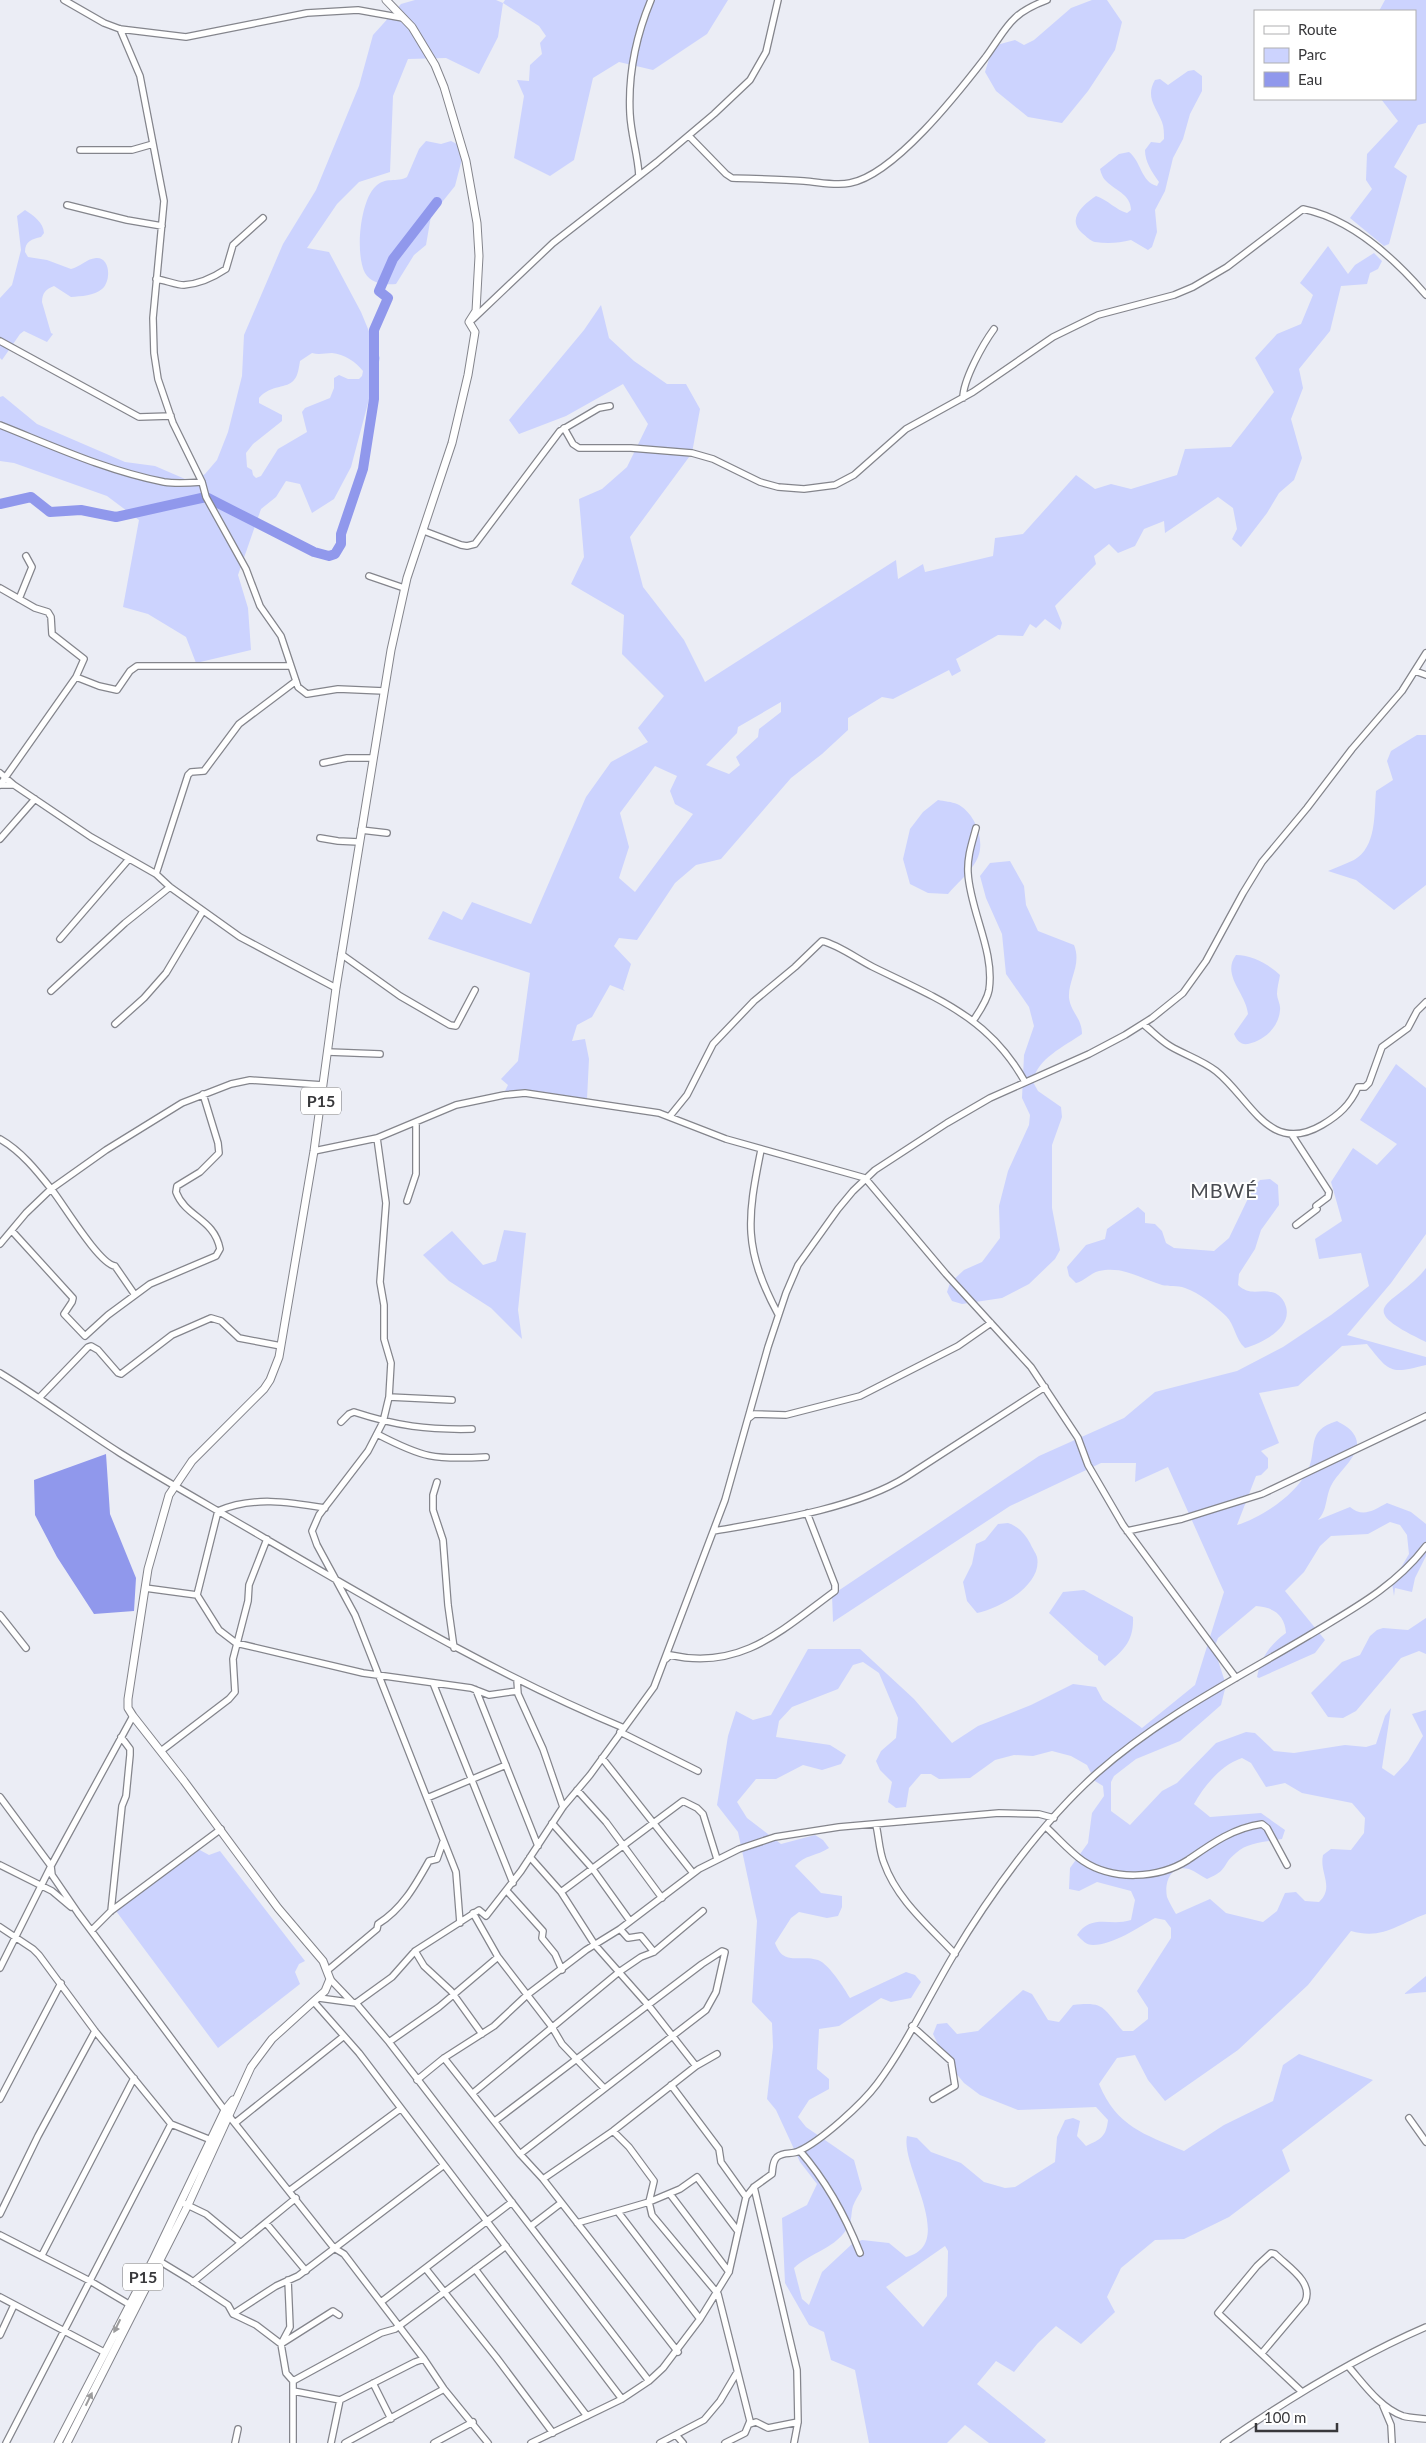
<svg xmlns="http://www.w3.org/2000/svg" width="1426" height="2443" font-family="Lato,sans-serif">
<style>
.green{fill:#ccd3fe;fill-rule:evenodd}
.water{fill:#9098ec}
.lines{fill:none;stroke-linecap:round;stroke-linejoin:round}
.river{stroke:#9098ec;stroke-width:10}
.minor-casing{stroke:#84858c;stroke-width:8}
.major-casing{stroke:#84858c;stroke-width:9}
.minor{stroke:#fff;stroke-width:5.5}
.major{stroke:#fff;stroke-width:7}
.oneway{fill:#9c9c9d}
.labels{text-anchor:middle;stroke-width:4;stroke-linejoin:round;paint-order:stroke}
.shield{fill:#fff;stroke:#747476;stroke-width:1}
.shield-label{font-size:16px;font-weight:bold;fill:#38383b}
.quarter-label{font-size:20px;letter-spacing:1px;fill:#4a4c52;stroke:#fff}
</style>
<rect width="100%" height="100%" fill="#ebedf5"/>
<path class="green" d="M415 0H496L503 3 505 0H728L707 34 653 70 619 62 593 78 574 160 550 176 514 158 524 96 517 80 529 81 530 65 542 54 540 43 546 36 539 26 503 3 498 37 479 74 446 58 408 59 393 96 390 172 359 182 337 204 307 248 329 252 361 312 380 358 351 467 334 499 312 513 300 484 286 481 276 497 261 509 238 575 248 608 251 650 196 663 186 637 148 614 123 607 139 520 107 496 14 463 0 461V397L3 396 37 424 125 462 155 466 192 482 205 474 217 460 228 432 242 376 244 335 283 244 316 190 359 86 373 35 401 4ZM312 353C319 355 325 353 332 353 344 354 356 362 363 371L362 376 359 379H348L339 375 334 378V388L330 398 305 408 302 412 307 432 278 449 261 476 256 478 253 475 252 470 247 467 246 453 253 444 282 421V415L259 403V398C271 384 287 389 294 380 298 376 299 367 300 361Z
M1092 0H1107L1122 22 1115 50 1088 91 1062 123 1028 117 996 91 985 72 993 46 1015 40 1024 45 1034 40 1071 8Z
M1385 0H1426V123L1418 125 1394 167 1407 176 1389 244 1384 246 1350 218 1372 189 1366 180 1367 154 1398 121 1381 99H1415V11H1379Z
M1194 70 1202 76V91L1190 114 1183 139 1173 158 1165 191 1155 210 1157 232 1152 247 1148 250 1131 240C1119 243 1108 244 1095 242 1090 241 1086 236 1082 233 1066 219 1084 204 1096 196 1108 200 1116 210 1127 213L1131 210C1131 194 1114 190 1105 180 1103 178 1101 173 1100 169L1119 154 1129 152C1141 161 1141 182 1157 186L1159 182C1152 172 1145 162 1145 150L1151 142 1160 143 1164 139C1164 134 1164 127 1162 122 1156 107 1145 97 1155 80L1160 79 1168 85 1188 71Z
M426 141 441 144 451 141 457 144 462 159 455 186 431 216 426 245 414 255 396 284C386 285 371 284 365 273 355 254 360 202 375 187 385 176 397 183 407 177L419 149Z
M25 210C34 216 43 222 44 233L41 237C32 239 25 241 25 252L28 257 47 260 71 269C80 267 86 259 96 258 111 257 111 282 102 289 94 296 81 296 71 297L54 286C46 289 42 293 42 302L51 333 53 334 47 342 24 331 20 334 2 360 0 358V298L12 285 21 250 17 216Z
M1328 246 1348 274 1355 265 1374 253 1382 261 1378 269 1370 273 1367 284 1341 286 1330 331 1299 369 1303 388 1291 419 1302 458 1294 480 1279 493 1267 513 1241 547 1232 539 1237 529 1233 508 1218 497 1165 533 1164 521 1144 529 1135 546 1118 553 1109 544 1094 556 1096 564 1055 606 1062 623 1060 630 1045 619 1036 628 1030 624 1023 636 998 635 956 659 961 671 952 676 949 670 893 699 882 697 848 718V730L822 754 791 778 721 859 696 865 675 883 637 940 619 938 614 946 631 964 623 989 625 991 610 985 592 1017 577 1025 572 1041 585 1039 589 1059 587 1099 535 1093H504L508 1085 501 1079 518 1061 530 973 428 939 443 911 462 920 472 902 531 924 586 797 611 762 648 742 638 728 664 696 622 654 624 615 571 584 584 557 579 499 602 489 627 467 648 424 623 384 566 416 519 434 509 420 584 330 601 305 609 338 634 361 667 384H686L700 409 692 453 630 537 643 587 684 640 705 682 896 560 898 579 923 564 925 572 993 556 995 538 1023 534 1076 475 1095 489 1111 484 1131 489 1177 475 1185 449 1231 447 1274 392 1255 358 1277 334 1301 324 1313 295 1300 283ZM781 702V712L759 729 758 737 736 757 740 765 729 774 706 765 737 733 738 727ZM655 766 677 776 670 791 675 804 693 814 635 892 619 878 629 847 620 813Z
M1417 735H1426V885L1394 910 1356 880 1328 871C1337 867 1346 864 1354 860 1377 847 1374 813 1376 791L1393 780 1387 761 1391 751Z
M938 800C944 801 952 802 957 804 974 812 984 837 979 854 975 869 957 883 948 894L928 893 910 884 903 859 910 829 923 812Z
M1010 861 1024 886 1026 905 1038 931 1074 945C1082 965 1068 979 1069 998 1071 1013 1082 1018 1082 1034 1065 1046 1036 1059 1033 1082L1038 1091 1061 1107 1062 1117 1052 1145V1208L1060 1250 1055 1259 1029 1284 1002 1298 962 1304 952 1301 947 1292 950 1283 964 1270 982 1262 1000 1238 999 1206 1008 1171 1029 1125 1030 1115 1022 1098 1024 1055 1034 1026 1029 1007 1006 974 1002 934 986 898 980 876 990 863Z
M1236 955C1252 955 1268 964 1280 975 1279 981 1277 988 1277 994 1277 999 1281 1005 1280 1010 1279 1027 1264 1041 1248 1044 1241 1045 1237 1041 1234 1034L1248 1014C1246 993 1221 975 1236 955Z
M1396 1064 1426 1088V1234L1391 1283 1347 1335 1426 1357V1365C1390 1374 1390 1373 1367 1344L1342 1346 1298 1386 1259 1393 1279 1443 1261 1451 1268 1458V1468L1261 1475 1256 1476 1237 1525C1262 1517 1296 1495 1308 1470 1318 1448 1305 1431 1337 1421 1342 1424 1350 1428 1353 1433 1367 1451 1340 1469 1332 1484 1325 1496 1328 1510 1318 1520L1350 1507C1363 1518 1374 1510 1387 1503L1411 1512 1426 1524V1556L1415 1578 1412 1592 1395 1588 1394 1596 1392 1583 1409 1554 1407 1535 1400 1525 1390 1522 1368 1534 1331 1536 1320 1546 1304 1572 1285 1591 1325 1640 1315 1653 1259 1678 1257 1677C1261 1657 1270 1645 1286 1633 1285 1615 1273 1607 1256 1606L1218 1638 1214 1648 1226 1685 1221 1705 1180 1741 1136 1759 1114 1776 1111 1782V1811L1130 1825 1162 1791 1177 1783 1216 1743 1246 1732 1255 1733 1274 1751 1294 1753 1345 1745 1366 1747 1376 1744 1385 1716 1391 1708 1382 1768 1394 1776 1408 1761 1423 1736 1412 1714 1426 1710V1914C1398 1924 1383 1940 1351 1931L1308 1985 1238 2050 1165 2101 1148 2080 1135 2055 1117 2058 1099 2084C1117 2127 1144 2134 1184 2151L1224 2125 1273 2101 1283 2065 1299 2054 1373 2080 1282 2150 1290 2171 1229 2217 1184 2239 1155 2240 1121 2268 1107 2297 1115 2312 1081 2344 1056 2326 1038 2343 1014 2372 996 2361 977 2384 1046 2440 1044 2443H989L965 2425 947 2443H869L855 2370 831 2360 824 2332 809 2325 785 2283 782 2218 807 2205 817 2184 800 2162 776 2110 767 2099 773 2047 772 2023 752 2002 757 1921 738 1832 717 1805 728 1736 736 1711 753 1720 771 1715 808 1649H860L914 1699 952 1743 978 1726 1031 1705 1073 1684 1096 1687 1103 1700 1142 1728 1195 1685 1224 1592 1168 1467 1135 1482 1136 1463H1101L1010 1506 833 1622 832 1595 1039 1456 1124 1418 1155 1392 1237 1371 1283 1347 1331 1315 1369 1286 1361 1253 1319 1259 1315 1239 1342 1221 1331 1182 1353 1148 1377 1165 1397 1144 1360 1120ZM863 1662 879 1673 898 1718 896 1738 881 1751 876 1761 880 1770 892 1782 888 1802 896 1808 906 1807 909 1788 921 1774H931L939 1779 970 1778 995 1760 1014 1755 1033 1756 1052 1751 1071 1756 1087 1765 1095 1781 1103 1786 1104 1796 1092 1813 1088 1843 1070 1868 1069 1889 1079 1891 1097 1882 1131 1891 1135 1900 1131 1920C1110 1927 1092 1913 1077 1935 1082 1940 1086 1945 1093 1945 1113 1945 1139 1927 1155 1918L1165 1920 1171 1928V1938L1137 1991 1148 2008V2019L1133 2031H1123C1103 2008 1105 2001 1073 2005L1059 2022 1048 2020 1032 1994 1023 1990 978 2031 957 2034 947 2023 937 2024 933 2034 946 2061 964 2083 980 2095 1018 2110 1096 2107 1108 2120C1106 2137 1101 2139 1086 2146L1077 2136 1080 2121 1073 2118 1065 2120 1057 2137 1055 2162 1015 2187 1005 2188 984 2182 961 2163 931 2152 917 2138 907 2136C900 2166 958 2245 906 2257L889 2243 862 2240 852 2244 822 2272 809 2305 802 2299 794 2268C809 2253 838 2248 849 2225 852 2220 851 2212 853 2206 855 2200 859 2195 862 2189L854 2160 806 2127 798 2117 809 2100 829 2089V2079L817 2069 819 2029 839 2026 881 1998 891 2002 911 1998 921 1982 915 1975 906 1972 850 1998C844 1988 829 1964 818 1960 799 1954 784 1967 775 1943L791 1918 799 1912 827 1918 838 1916 842 1907V1896L821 1893 795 1866C804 1855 817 1856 829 1848L823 1840 815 1835 781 1844 747 1818 737 1802 756 1779H776L803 1765 822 1770 841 1764 846 1755 830 1745 776 1737 779 1721 792 1707 838 1689 853 1665ZM1242 1758 1251 1763 1266 1787 1285 1783 1302 1793 1352 1803 1365 1818 1364 1833 1351 1850 1331 1849 1323 1855C1319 1873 1335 1887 1319 1902L1305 1901 1296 1892 1285 1893 1277 1911 1263 1922 1226 1913 1210 1899 1176 1914C1173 1909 1169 1902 1167 1897 1164 1882 1171 1864 1189 1869 1195 1871 1201 1876 1207 1879 1229 1870 1221 1865 1236 1853 1248 1842 1266 1842 1282 1839L1285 1830 1261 1813 1210 1817 1194 1804C1204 1786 1221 1765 1242 1758ZM945 2246 948 2251 947 2296 923 2327 886 2287Z
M1270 1179 1278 1185 1279 1205 1261 1230 1255 1249 1239 1274 1238 1285C1251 1297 1260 1288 1275 1293 1279 1295 1284 1300 1285 1304 1295 1327 1262 1343 1245 1348 1235 1339 1235 1325 1226 1316 1214 1305 1200 1293 1185 1288 1177 1285 1169 1287 1162 1285 1139 1278 1124 1266 1099 1271 1090 1273 1085 1281 1076 1283L1069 1276 1067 1267 1086 1245 1105 1239 1107 1229 1138 1207 1145 1213V1223L1155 1224 1162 1231 1166 1243 1174 1248 1214 1251 1229 1238 1254 1186 1260 1180Z
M504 1230 526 1233 518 1310 522 1339 491 1308 449 1281 423 1255 452 1231 483 1265 496 1261Z
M1426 1268V1342C1348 1305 1396 1307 1426 1268Z
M1008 1523C1018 1526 1025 1534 1030 1543 1032 1548 1036 1553 1037 1557 1043 1585 999 1609 977 1613L967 1601 963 1582 972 1564 976 1544 985 1540 998 1524Z
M1084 1590 1133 1617C1134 1642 1123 1651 1105 1666L1098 1660V1656C1081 1644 1065 1627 1049 1613L1063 1592Z
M1426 1618V1654L1419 1651 1401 1658 1356 1711 1343 1718 1328 1717 1311 1693 1342 1662 1360 1655 1370 1636 1377 1630 1383 1628 1408 1630Z
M198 1849 209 1855 220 1851 305 1961 299 1964 295 1972 300 1984 218 2048 116 1911Z
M1426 1976V1992L1404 1994Z"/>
<path class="water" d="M106 1454 110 1514 136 1578 134 1611 94 1614 57 1557 35 1515 34 1480Z"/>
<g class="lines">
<path class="river" d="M0 504 31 497 50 512 81 510 116 517 206 497 314 552 329 556 335 554 341 544V534L363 469 374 399V330L388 298 379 291 393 259 437 202"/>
<g class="minor-casing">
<path id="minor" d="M64 0 104 23 120 29 186 37 307 13 358 10 403 18
M120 29 140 76 164 201 153 318 154 353 158 379 173 423 202 482 206 497 246 569 260 606 281 636 298 687 307 694 338 689 384 691
M689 136 726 174 732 178C756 179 780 179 804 181 819 182 835 186 850 183 894 175 958 93 985 58 1007 28 1009 14 1047 0
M80 150H132L153 144
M639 176C638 155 631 135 630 114 628 75 636 36 651 0
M67 205 127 220 162 226
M156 279C165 280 176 285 184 285 199 284 214 277 226 269L233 245 263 218
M473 319 553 243 657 162 714 114 750 80 766 52 778 0
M0 341 139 417 171 416
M963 398C963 380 983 344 994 329
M0 425C53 446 107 471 164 482 176 484 190 483 202 482
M564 428 573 444 579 448H631L692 453 713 459 760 482 778 487 804 489 835 485 854 475 906 429 973 392 1053 337 1098 315 1174 295 1193 287 1227 267 1303 209C1352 219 1395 259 1426 295
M424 531 461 545 467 546 475 544 560 431 599 408 610 406
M369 576 404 588
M0 588 35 608 48 612 51 617 52 634 84 659 76 677
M19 599 32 567 26 556
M1415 671 1426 675
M323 763 347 758H373
M0 773 14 785
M0 785H14L91 837 156 874 170 887 240 937 336 988
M0 785 76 677 99 686 117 690 130 671 137 666H290
M361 830 387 833
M320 838 338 841 359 842
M0 839 35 799
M156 874 188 775 191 772 204 771 239 724 296 681
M60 939 129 859
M341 954 400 996 450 1025 456 1026 475 990
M51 991 125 923 170 887
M973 1021C979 1012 987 1001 989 990 995 951 970 911 968 873 967 857 972 843 976 828
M115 1024 144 998 166 973 203 911
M1143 1024C1152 1031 1160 1040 1170 1046 1185 1055 1202 1060 1216 1071 1251 1099 1269 1156 1322 1125 1339 1115 1350 1105 1358 1087H1365L1369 1083 1382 1047 1408 1028 1417 1011 1426 1002
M328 1052 380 1054
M670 1116 687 1095 713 1044 754 1001 795 967 822 941C839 945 857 959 873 967 936 998 989 1017 1025 1082
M1292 1135 1329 1192 1328 1197 1316 1206 1317 1209 1296 1225
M377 1138 386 1203 380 1282 384 1305V1339L391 1363 389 1397 383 1422 368 1451 319 1515 312 1531 317 1545 355 1615 456 1872 460 1923
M0 1139C21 1151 37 1171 52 1190 64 1205 99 1264 115 1266L135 1295
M761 1150C747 1219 743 1249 778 1314
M314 1151 377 1138 456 1105 504 1095 525 1093 659 1113 726 1139 865 1178 946 1274 1031 1367 1078 1438 1088 1465 1123 1525 1236 1678
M407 1201 416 1174V1123
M12 1231 73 1298 72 1302 64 1314 85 1336 108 1315 150 1284 216 1256 220 1249C214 1218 186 1218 176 1192L177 1186 200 1172 219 1153 218 1143 203 1094
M0 1244 26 1213 51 1189 106 1150 182 1103 231 1084 250 1080 323 1085
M0 1373C41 1398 79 1427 120 1453 168 1483 217 1510 266 1539 383 1607 498 1676 624 1728
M40 1397 88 1347 91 1346 98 1350 118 1373 121 1374 172 1335 211 1318 221 1321 239 1338 281 1346
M389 1397 452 1400
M749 1418 754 1414 786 1415 860 1396 958 1346 991 1323
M341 1422 349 1414 354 1412C397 1426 427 1430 472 1429
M377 1434C423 1458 434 1460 486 1457
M437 1482 433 1495V1510L443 1540 448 1605 454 1648
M325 1508C289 1502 252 1496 218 1511L197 1595 219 1630 236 1643 363 1673 471 1688 489 1695 517 1691
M714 1531C772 1521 857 1508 906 1477L1045 1387
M1127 1531 1182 1519 1262 1494 1426 1416
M145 1588 197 1595
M0 1615 26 1648
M666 1659 670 1655C741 1671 782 1630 835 1591V1585L807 1513
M517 1680 518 1694 543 1749 563 1807
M433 1683 513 1883
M476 1690 538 1846
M620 1732 698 1771
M161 1751 229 1699 235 1692 233 1659 248 1601 249 1585 267 1539
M602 1758 693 1873
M577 1790 606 1822 662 1898
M0 1797 51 1866 52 1875 78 1913 229 2116 334 2248 344 2254 424 2359 444 2389 488 2443
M427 1798 506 1765
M552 1823 592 1868 630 1921
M876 1825C879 1837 879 1851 884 1863 897 1900 929 1926 955 1954
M1046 1827C1058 1838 1070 1852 1083 1861 1113 1881 1158 1879 1188 1860 1211 1844 1233 1828 1262 1824L1267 1828 1287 1865
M530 1857 561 1892 595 1945 649 2006 696 2066
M0 1865 52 1891 71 1907
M507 1891 543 1931 542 1938 555 1954 562 1970
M561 1892 683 1801 697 1808 703 1814 717 1859
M111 1911 122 1806 126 1796 130 1755V1749L121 1737
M473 1913 498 1957 552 2027 562 2044 604 2088
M0 1927 33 1949 39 1955 95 2031 171 2124 211 2140
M620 1929 628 1938 641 1936 654 1952
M92 1930 111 1911 221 1829
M415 1951 424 1966 451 1991 482 2034
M0 1968 51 1866 133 1716
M328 1970 377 1929 378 1924C402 1909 415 1886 429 1861L437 1859 443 1842
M330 1979 352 2002
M319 1998 356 2003 392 1977 415 1951 479 1910 486 1916 521 1871 563 1807 590 1775 654 1687 725 1500 768 1347 786 1293 798 1265 838 1209 853 1191 875 1170 947 1123 990 1098 1089 1054 1125 1035 1152 1018 1183 993 1206 961 1243 893 1262 862 1307 808 1352 749 1402 691 1426 653
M314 2002 359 2053 622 2399
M356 2003 389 2042 649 2381
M912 2026 951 2061 955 2086 933 2099
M389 2042 439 2007 498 1957
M444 2058 520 2154 543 2179 678 2352
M417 2080 444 2058 494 2026 527 1995 586 1950 620 1929 699 1869 739 1849 775 1837 839 1827 999 1813 1039 1814 1054 1818
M671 2085 719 2149 721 2162 746 2197
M473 2093 619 1972 641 1957 654 1952 703 1911
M0 2099 61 1983
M1409 2118 1426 2142
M495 2121 702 1964 722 1951 725 1952 716 1992 706 2010 520 2154
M235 2123 344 2036
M613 2131 629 2147 654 2181 649 2202 652 2215 718 2294 750 2421 745 2433 725 2443
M800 2151C827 2182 845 2215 860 2253
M543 2179 613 2131 696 2066 717 2054
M754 2187 797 2370 798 2422 794 2443
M289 2191 400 2109
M670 2194 729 2272
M181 2202 206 2214 241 2243
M618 2212 700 2319
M0 2214 38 2136 95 2031
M266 2223 306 2271
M577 2223 649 2202 680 2189 697 2177 737 2230
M531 2226 561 2203
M0 2235 90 2281 132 2306
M42 2255 134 2078
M156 2259 189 2279 228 2305 233 2314 256 2325 281 2344 333 2311 339 2315
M426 2269 496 2357 553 2433
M475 2269 587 2416
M288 2280 290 2327 281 2344 286 2373 293 2381V2443
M193 2282 296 2198
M0 2297 104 2352
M381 2302 512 2202
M233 2314 276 2286 298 2276 444 2165
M0 2335 14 2305
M1262 2353 1305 2302C1314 2282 1288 2267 1275 2254L1271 2253 1257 2266 1218 2313 1302 2392
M1348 2366C1363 2383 1380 2408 1403 2416 1410 2418 1419 2418 1426 2419
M293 2381 381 2333 395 2329 506 2246
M373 2383 391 2419
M293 2391 340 2400 415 2362 424 2359
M1383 2406 1391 2425 1392 2443
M750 2424 756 2422 768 2428 798 2422
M676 2435 683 2443
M6 2443 171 2124
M235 2443 238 2429
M331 2443 340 2400
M345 2443 444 2389
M434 2443 473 2422
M531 2443 622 2399 649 2381 663 2368 700 2319 729 2272 746 2197 754 2187 772 2174C773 2168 772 2162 777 2157 784 2151 792 2155 799 2151 821 2141 862 2104 877 2084 906 2045 928 1998 953 1956 990 1894 1043 1821 1097 1773 1160 1717 1236 1679 1308 1636 1351 1610 1395 1587 1426 1546
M660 2443 704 2420 720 2401 736 2374
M1224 2443C1288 2399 1354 2358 1426 2327"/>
</g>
<g class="major-casing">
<path id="major" d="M58 2443 154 2258 225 2110 233 2100
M67 2443 188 2205 251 2067 272 2039 325 1991 330 1979 323 1961 278 1908 184 1781 133 1716 128 1708V1699L148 1569 169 1495 192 1461 264 1389 270 1380 279 1357 314 1151 336 988 391 650 407 578 452 443 468 375 475 332 469 322 476 311 479 256 477 223 466 161 444 87 435 65 412 27 386 0"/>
</g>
<use href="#minor" class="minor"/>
<use href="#major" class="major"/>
</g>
<defs><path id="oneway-solid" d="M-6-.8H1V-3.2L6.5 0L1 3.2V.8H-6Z" transform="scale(1.25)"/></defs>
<g class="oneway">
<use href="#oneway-solid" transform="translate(117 2326) rotate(116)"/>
<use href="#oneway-solid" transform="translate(89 2399) rotate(-64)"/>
</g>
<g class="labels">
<g class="shield">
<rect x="301" y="1087.5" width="40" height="27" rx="4"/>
<rect x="123" y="2263.5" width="40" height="27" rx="4"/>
</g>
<g class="shield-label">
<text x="321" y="1107">P15</text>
<text x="143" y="2283">P15</text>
</g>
<g class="quarter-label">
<text x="1224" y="1198">MBWÉ</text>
</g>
</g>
<rect x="1254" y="10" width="162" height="90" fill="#ffffff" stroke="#afafb1"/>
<rect x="1264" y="26" width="25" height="8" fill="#ffffff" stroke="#afafb1"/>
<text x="1298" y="35" font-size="15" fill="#38383b">Route</text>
<rect x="1264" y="48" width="25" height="15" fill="#ccd3fe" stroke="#afafb1"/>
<text x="1298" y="60" font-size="15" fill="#38383b">Parc</text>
<rect x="1264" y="72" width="25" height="15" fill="#9098ec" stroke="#afafb1"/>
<text x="1298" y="85" font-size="15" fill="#38383b">Eau</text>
<path d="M1256 2423v8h81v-8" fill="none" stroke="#38383b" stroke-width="2.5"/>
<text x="1264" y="2423" font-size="15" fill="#38383b" stroke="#ffffff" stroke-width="4" paint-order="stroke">100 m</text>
</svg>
